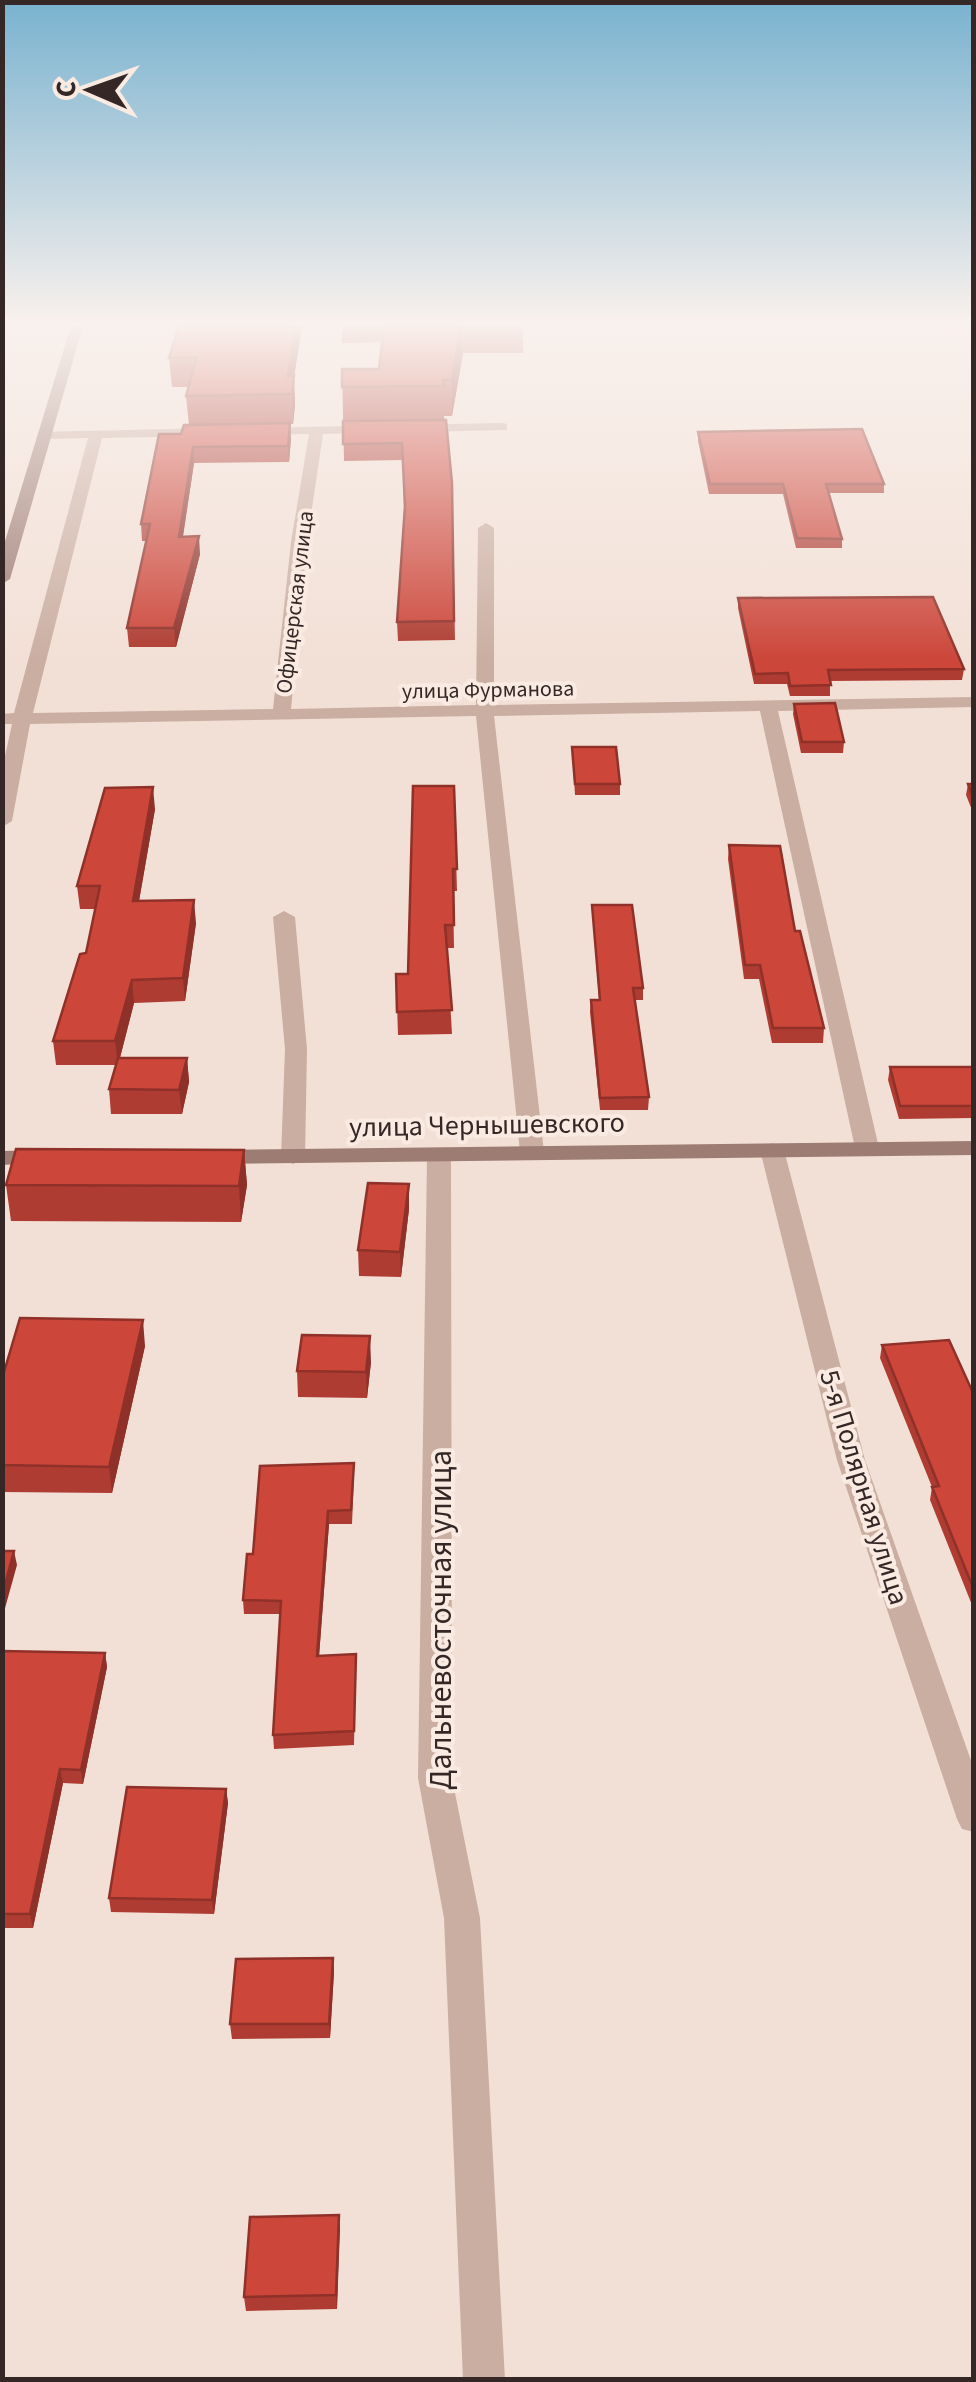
<svg xmlns="http://www.w3.org/2000/svg" width="976" height="2382" font-family="'Source Sans 3',sans-serif">
<style>
.lines{fill:none;stroke-linecap:round;stroke-linejoin:round}
.street{fill:#caaea2;fill-rule:evenodd}
.secondary{fill:#9d7c73;fill-rule:evenodd}
.wall{fill:#af3c32}
.shaded-wall{fill:#8f3129}
.building{fill:#cc463a;stroke:#8f3129;stroke-width:2.5}
.labels{text-anchor:middle;stroke-width:8;stroke-linejoin:round;paint-order:stroke}
.far-street-label{font-size:22px;fill:#342725;stroke:#faebe2}
.street-label{font-size:28px;fill:#342725;stroke:#faebe2}
.near-street-label{font-size:32px;fill:#342725;stroke:#faebe2}
</style>
<rect width="100%" height="100%" fill="#f2e0d6"/>
<g class="lines">
<path class="street" d="M502 423 507 424V430L323 434 307 542 291 709 476 705 478 528 486 523 494 528V705L974 697V707L778 711 879 1148 876 1153H858L855 1148 760 711 494 716 544 1152 532 1159 520 1152 476 716 30 724 12 821 2 827V770L12 724H2V714L14 713 88 438 43 439 38 438V432L212 428 219 432 212 436 102 438 33 713 273 709 291 542 309 434 257 435 252 434V428Z
M284 911 295 917 307 1049 305 1157 293 1164 281 1157 285 1049 273 917Z
M772 1143 784 1150 865 1460 974 1769V1832L962 1829 957 1819 837 1460 760 1150Z
M439 1151 451 1158 452 1778 480 1918 505 2380H463L444 1918 418 1778 427 1158Z"/>
<path class="secondary" d="M71 326H83L10 579 2 584V551Z
M974 1141V1155L212 1164 200 1157 212 1150Z
M47 1150 56 1152 59 1157 56 1162 2 1165V1151Z"/>
</g>
<path class="wall" d="M179 326H302L294 377 295 405 293 424H290L291 439 289 462 194 463 183 537 200 554 176 647H129L127 628 147 541H142L141 524 181 434 189 425 186 396 189 387H172L169 358Z
M342 326H523V353H463L452 416H444L452 483 455 640 398 641 397 622 404 509 403 460 344 461 342 369H379L382 342 342 343Z
M698 432 884 484V493H829L842 539V548H796L783 494H709L698 441Z
M738 598 964 669 962 680 830 681V696H790L787 684H754L738 608Z
M794 704 844 742 843 753H801L793 714Z
M572 747 620 784V795H575Z
M968 784H974V815L966 795Z
M454 786 457 891H453L454 948H447L452 1034 398 1035 396 974H408Z
M155 809 139 901 196 923 185 1001 134 1003 120 1058H187L189 1082 182 1114H111L109 1089 116 1065H56L53 1041 86 953 95 909H80L77 886Z
M729 845 795 931 824 1028 823 1043H772L759 979H744L728 859Z
M592 905 643 988V1000H635L649 1097 648 1110H600L590 1012 591 1000H599Z
M890 1067H974V1118L899 1119 888 1080Z
M244 1150 247 1185 241 1222 11 1221 6 1185Z
M409 1209 401 1277 359 1276 358 1250Z
M882 1345 974 1395V1610L930 1500 932 1487 880 1358Z
M145 1346 112 1493 2 1492V1379Z
M371 1362 367 1398 298 1397 297 1371Z
M354 1477 352 1524H329L319 1656 356 1654 354 1745 274 1749 273 1735 280 1614H244L243 1600 253 1554Z
M2 1651 105 1653 107 1667 83 1784 63 1783 33 1928H2Z
M226 1789 228 1803 214 1914 111 1912 109 1898Z
M333 1958 334 1972 330 2038 232 2039 230 2024Z
M339 2215 337 2309 246 2311 244 2297Z"/>
<path class="shaded-wall" d="M296 326H302L294 377 295 405 293 424 292 394 288 376Z
M461 326 463 353 452 416V380Z
M290 423 291 439 289 462 288 446Z
M193 447 194 463 180 554 179 537Z
M199 536 200 554 176 647 174 628Z
M153 787 155 809 135 924 133 901Z
M194 900 196 923 185 1001 183 978Z
M132 980 134 1003 118 1065 115 1041Z
M187 1058 189 1082 182 1114 179 1090Z
M244 1150 247 1185 241 1222 239 1186Z
M409 1184V1209L401 1277 400 1252Z
M143 1320 145 1346 112 1493 109 1467Z
M370 1336 371 1362 367 1398 366 1372Z
M328 1511 329 1524 318 1670 317 1656Z
M14 1551 17 1565 2 1619V1596Z
M105 1653 107 1667 83 1784 81 1770Z
M60 1769 63 1783 33 1928 30 1914Z
M226 1789 228 1803 214 1914 212 1900Z
M333 1958 334 1972 330 2038 329 2024Z
M339 2215 340 2229 337 2309 336 2295Z"/>
<path class="building" d="M179 326H296L288 376 294 375 292 394 186 396 197 357 169 358Z
M384 326H461L452 380H443L444 386 342 387V369H379Z
M446 420 452 483 454 621 397 622 405 506 402 443 343 444V421Z
M290 423 288 446 193 447 179 537 199 536 174 628H127L150 524H141L159 434H181L184 425Z
M862 429 884 484H826L842 539 797 538 783 484H710L698 432Z
M933 597 964 669 828 670 831 685 790 686 788 673 755 674 738 598Z
M835 703 844 742H802L794 704Z
M572 747H616L620 784H575Z
M968 784H974V800Z
M413 786H454L457 869H453L454 925H445L452 1010 397 1012 396 974H408Z
M153 787 133 901 194 900 183 978 132 980 115 1041H53L80 954 86 953 100 886H77L105 788Z
M729 845 780 846 795 931H800L824 1028H773L760 965H745Z
M592 905H632L643 988H633L649 1097 600 1098 591 1000H600Z
M118 1058H187L179 1090 109 1089Z
M890 1067H974V1106H900Z
M16 1149 244 1150 239 1186 6 1185Z
M368 1183 409 1184 400 1252 358 1250Z
M20 1318 143 1320 109 1467 2 1465V1379Z
M302 1335 370 1336 366 1372 297 1371Z
M949 1340 974 1395V1590L932 1487 939 1486 882 1345Z
M354 1463 351 1510 328 1511 317 1656 356 1654 354 1731 273 1735 281 1601 243 1600 247 1554H253L260 1466Z
M2 1551H14L2 1596Z
M2 1651 105 1653 81 1770 60 1769 30 1914H2Z
M127 1787 226 1789 212 1900 109 1898Z
M333 1958 329 2024H230L236 1959Z
M339 2215 336 2295 244 2297 250 2217Z"/>
<linearGradient id="sky" x2="0" y2="1"><stop stop-color="#79b2cf"/><stop offset="0.49" stop-color="#f9f1ed"/><stop offset="1" stop-color="#f9f1ed" stop-opacity="0"/></linearGradient>
<rect width="976" height="660" fill="url(#sky)"/>
<g class="labels">
<g class="far-street-label">
<text transform="translate(294 602) rotate(-83)" y="8">Офицерская улица</text>
<text transform="translate(488 689) rotate(-1)" y="8">улица Фурманова</text>
</g>
<g class="street-label">
<text transform="translate(487 1124) rotate(-1)" y="10">улица Чернышевского</text>
<text transform="translate(865 1487) rotate(73)" y="10">5-я Полярная улица</text>
</g>
<g class="near-street-label">
<text transform="translate(440 1620) rotate(-90)" y="11">Дальневосточная улица</text>
</g>
</g>
<rect width="976" height="2382" fill="none" stroke="#342725" stroke-width="10"/>
<g transform="translate(90 90) rotate(272)" stroke="#faebe2" stroke-width="8" paint-order="stroke">
<path d="M0-8L18 38L0 25L-18 38Z" fill="#342725"/>
<text y="-15" font-size="28" font-weight="bold" text-anchor="middle" fill="#342725">С</text>
</g>
</svg>
